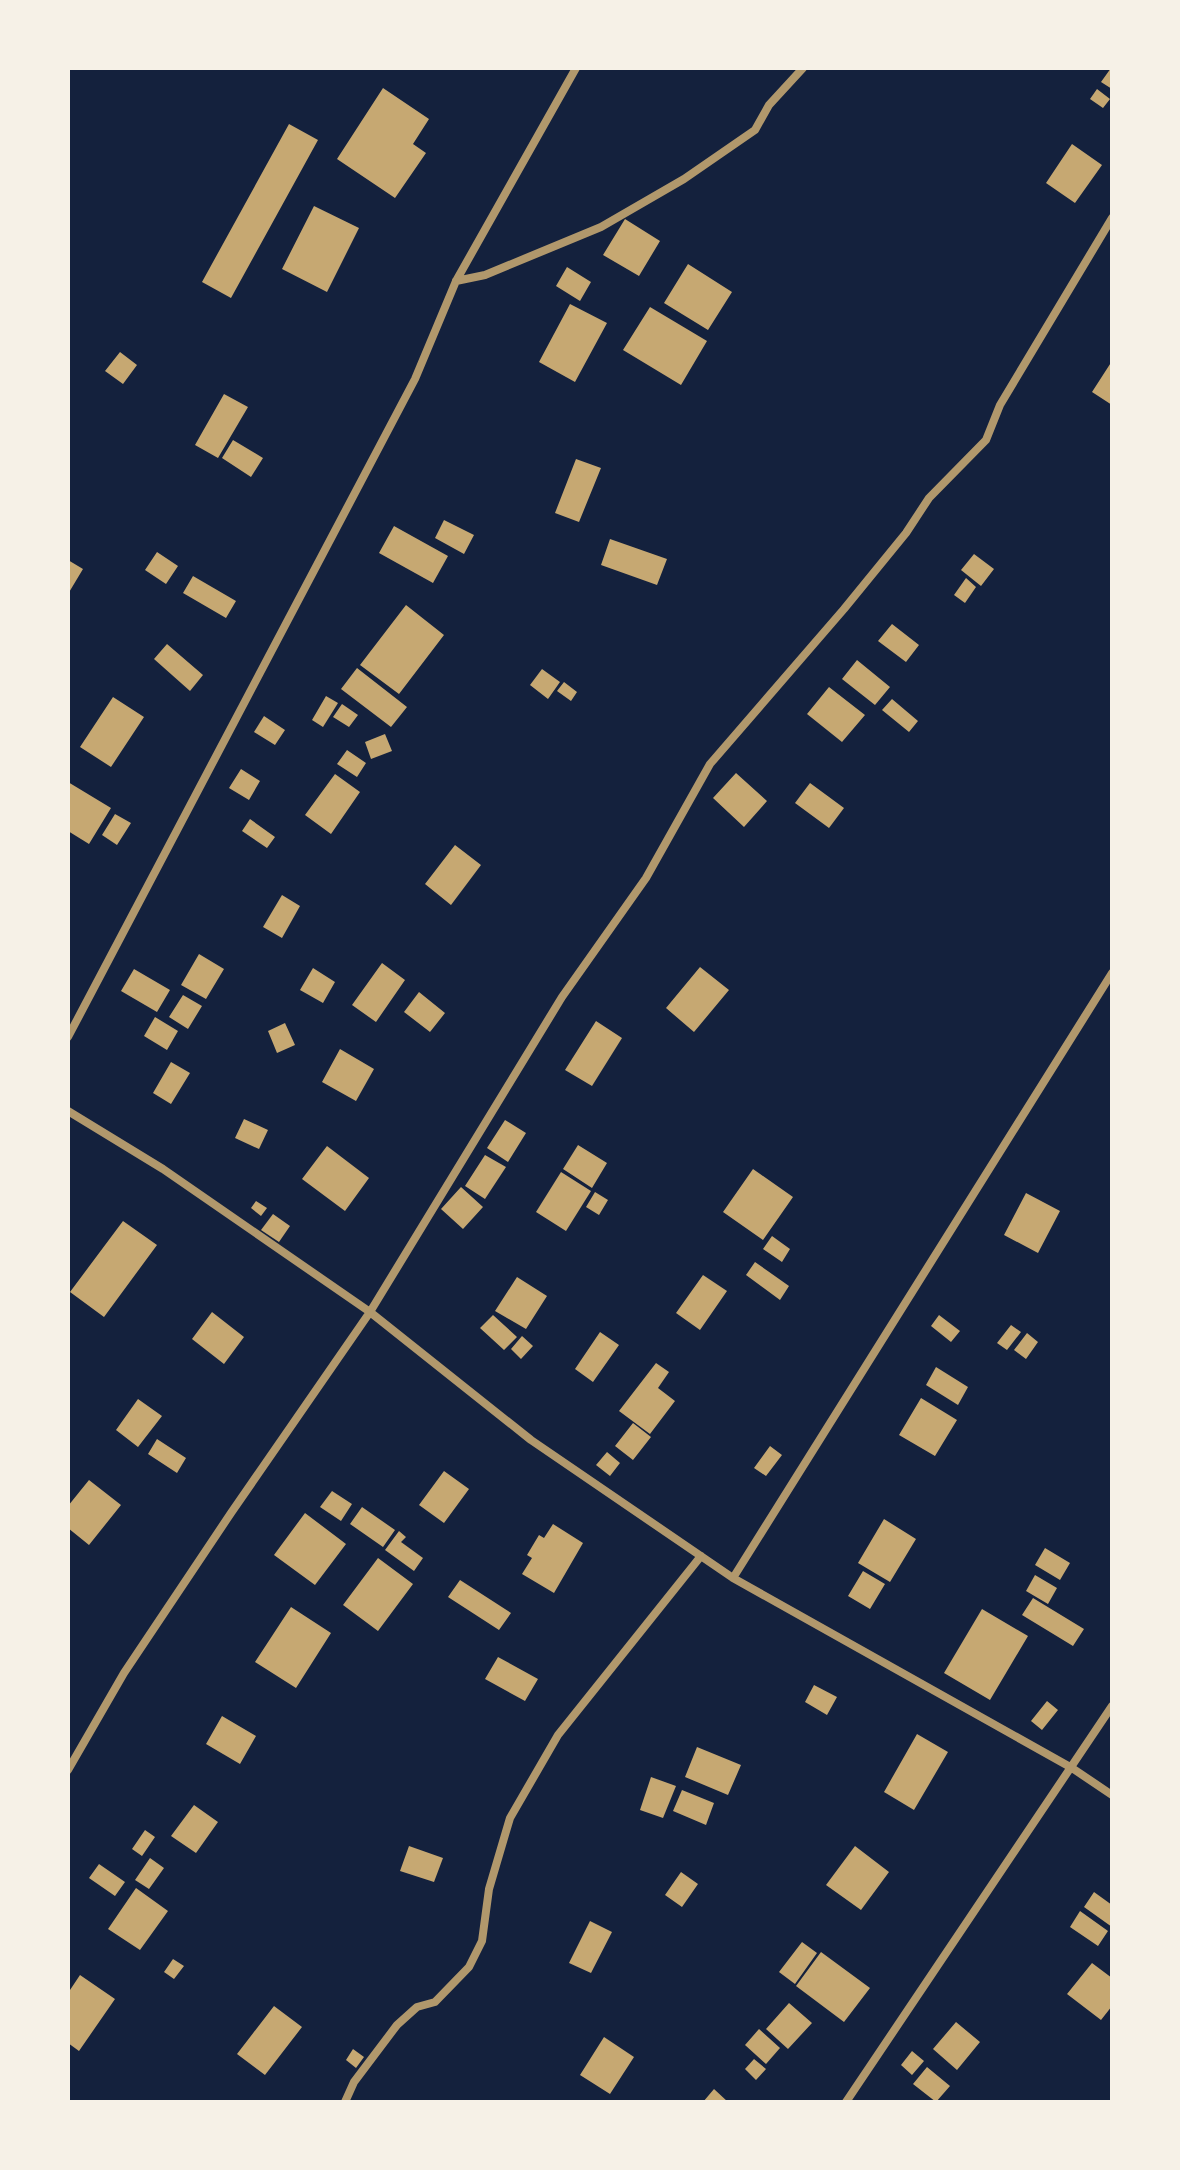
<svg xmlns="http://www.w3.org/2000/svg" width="1180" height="2170" font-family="Quicksand,sans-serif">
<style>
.building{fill:#c6a872}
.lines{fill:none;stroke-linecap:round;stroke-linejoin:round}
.minor{stroke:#b1986c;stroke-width:8}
</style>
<rect width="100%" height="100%" fill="#14213d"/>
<path class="building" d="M1111 68H1112V89L1101 82Z
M383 88 429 119 413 144 426 153 395 198 337 159Z
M1097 89 1110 99 1103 108 1090 99Z
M289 124 318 140 231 298 202 282Z
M1072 144 1102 165 1075 203 1046 183Z
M314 206 359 228 327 292 282 269Z
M625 219 660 241 639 276 603 255Z
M688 264 732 292 708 330 664 303Z
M567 267 591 282 580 301 556 286Z
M570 304 607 323 575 382 539 362Z
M650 307 707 341 681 385 623 350Z
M120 352 137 365 123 384 105 371Z
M1112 361V405L1092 392Z
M224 394 248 407 218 458 195 445Z
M233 440 263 458 251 477 222 458Z
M576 459 601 468 579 522 555 513Z
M444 520 474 535 464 554 435 538Z
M394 526 448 556 433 583 379 553Z
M610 539 667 559 657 585 601 565Z
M157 552 178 566 166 584 145 570Z
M974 554 994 569 981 586 961 570Z
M68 560 83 569 68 594Z
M193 576 236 601 226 618 183 593Z
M966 578 976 587 965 603 954 595Z
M406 605 444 635 399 694 360 665Z
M892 624 919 645 906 662 878 641Z
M167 644 203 675 190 691 154 659Z
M857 660 890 687 875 705 842 679Z
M357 668 407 707 391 727 341 689Z
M542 669 560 682 548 699 530 685Z
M564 682 577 692 571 701 557 691Z
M829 687 865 715 842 742 807 714Z
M326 696 338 703 323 727 312 720Z
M113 697 144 717 111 767 80 747Z
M892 699 918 721 909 732 882 710Z
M342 704 358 715 349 727 333 717Z
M264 716 285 730 275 745 254 732Z
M385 734 392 751 371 759 365 742Z
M347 750 366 763 357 777 337 764Z
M241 769 260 781 249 800 229 788Z
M736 773 767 801 744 827 713 798Z
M335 774 360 792 331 834 305 815Z
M68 782 111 808 89 844 68 831Z
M810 783 844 808 829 828 795 803Z
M115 814 131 823 117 845 102 835Z
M250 819 275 837 267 848 242 831Z
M455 845 481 865 451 905 425 884Z
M282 895 300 906 282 938 263 927Z
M199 954 224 969 206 999 181 985Z
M382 963 405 980 376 1022 352 1005Z
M700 967 729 990 694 1032 666 1008Z
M313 968 335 982 323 1003 300 990Z
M134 969 170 990 157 1012 121 991Z
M419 992 445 1013 430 1032 404 1012Z
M183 995 202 1006 188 1029 169 1017Z
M155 1017 178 1031 167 1050 144 1036Z
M596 1021 622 1038 592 1086 565 1070Z
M285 1023 295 1045 277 1053 268 1031Z
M340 1049 374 1069 356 1101 322 1082Z
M171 1062 190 1073 171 1104 153 1093Z
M244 1119 268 1130 259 1149 235 1138Z
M505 1120 526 1133 508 1162 487 1148Z
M578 1145 607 1163 592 1188 563 1169Z
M327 1146 369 1178 345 1211 302 1179Z
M485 1155 506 1167 485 1199 465 1186Z
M753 1169 793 1197 763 1240 723 1212Z
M561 1172 591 1191 566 1231 536 1212Z
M461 1187 483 1207 463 1229 441 1209Z
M595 1192 608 1200 599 1215 586 1207Z
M1026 1193 1060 1211 1038 1253 1004 1235Z
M256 1201 267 1208 261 1216 251 1208Z
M273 1214 290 1226 279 1242 261 1230Z
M123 1221 157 1245 104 1317 70 1292Z
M772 1236 790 1249 782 1262 763 1249Z
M755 1262 789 1286 780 1300 746 1275Z
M703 1275 727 1291 700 1330 676 1313Z
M517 1277 547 1296 526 1329 495 1311Z
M212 1312 244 1337 224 1364 192 1339Z
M493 1315 517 1337 504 1350 480 1328Z
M939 1315 960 1331 951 1342 931 1326Z
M1011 1325 1021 1332 1007 1350 997 1343Z
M600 1332 619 1345 593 1382 575 1369Z
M1027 1333 1038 1342 1026 1359 1014 1350Z
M522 1336 533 1346 521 1359 511 1349Z
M656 1363 669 1372 658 1388 675 1401 650 1434 619 1411Z
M936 1367 968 1387 958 1405 926 1385Z
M921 1398 957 1420 935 1456 899 1435Z
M138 1399 162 1416 138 1447 116 1430Z
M633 1423 651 1437 633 1460 615 1446Z
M157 1439 186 1458 177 1473 148 1454Z
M770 1446 782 1455 766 1476 754 1468Z
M607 1452 620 1463 610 1476 596 1465Z
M444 1471 469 1489 444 1523 419 1505Z
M89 1480 121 1505 89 1545 68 1528V1506Z
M332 1491 352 1504 341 1521 320 1507Z
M362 1507 395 1530 383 1547 350 1524Z
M305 1513 346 1544 315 1585 274 1555Z
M884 1519 916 1539 890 1582 858 1563Z
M553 1524 583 1543 554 1593 522 1574 532 1558 527 1555 539 1535 544 1538Z
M399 1531 406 1537 401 1542 423 1558 414 1571 385 1550Z
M1045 1548 1070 1563 1060 1580 1035 1565Z
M378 1558 413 1584 378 1631 343 1605Z
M863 1571 885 1584 870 1609 848 1596Z
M1035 1575 1057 1588 1048 1604 1026 1591Z
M460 1580 511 1613 499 1630 448 1597Z
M1033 1598 1084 1629 1073 1646 1022 1615Z
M291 1607 331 1633 296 1688 255 1662Z
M982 1609 1028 1636 990 1700 944 1673Z
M498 1657 538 1679 525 1701 485 1679Z
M814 1685 837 1697 827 1715 805 1702Z
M1047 1701 1058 1710 1042 1730 1031 1721Z
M222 1716 256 1736 240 1764 206 1744Z
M917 1734 948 1752 914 1810 884 1792Z
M697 1747 741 1765 728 1795 685 1777Z
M651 1777 676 1786 663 1818 640 1810Z
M682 1790 714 1803 706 1825 673 1811Z
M194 1805 218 1822 196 1853 171 1836Z
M145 1830 155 1837 142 1856 132 1849Z
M409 1846 443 1858 434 1882 400 1871Z
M855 1846 889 1872 861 1910 826 1885Z
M150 1858 164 1868 149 1889 135 1880Z
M99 1864 125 1882 115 1896 89 1878Z
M681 1872 698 1884 682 1907 665 1895Z
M136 1888 168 1911 140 1950 108 1929Z
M1094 1892 1112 1905V1927L1084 1907Z
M1080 1911 1108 1931 1098 1946 1070 1927Z
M590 1921 612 1932 591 1973 569 1963Z
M802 1942 817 1953 795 1984 779 1972Z
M821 1952 870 1988 844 2022 796 1986Z
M173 1959 184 1966 174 1979 164 1972Z
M1092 1963 1112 1978V2006L1101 2020 1067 1994Z
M80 1975 115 1999 79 2051 68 2043V1993Z
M789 2003 812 2023 788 2049 766 2029Z
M274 2006 302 2027 265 2075 237 2054Z
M956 2022 980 2042 957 2070 933 2049Z
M759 2029 780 2048 766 2064 745 2045Z
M604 2037 634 2057 610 2094 580 2075Z
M353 2049 364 2057 356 2068 346 2060Z
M912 2051 924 2061 912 2075 901 2065Z
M754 2059 766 2069 756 2080 745 2069Z
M927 2067 950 2086 936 2102 913 2084Z
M714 2089 728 2102H703Z"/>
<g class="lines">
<path class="minor" d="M456 281 485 275 601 227 684 179 755 130 769 105 803 68
M68 1037 415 379 456 281 576 68
M68 1111 163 1169 370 1312 531 1440 733 1578 1072 1768 1112 1795
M733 1578 1112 973
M68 1770 124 1673 231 1513 370 1312 562 997 646 878 710 764 844 609 906 533 929 498 986 440 1000 405 1112 218
M345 2102 354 2082 397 2025 417 2007 435 2002 469 1967 482 1941 489 1889 510 1818 558 1735 701 1556
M846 2102 1112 1706"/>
</g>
<rect width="1180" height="2170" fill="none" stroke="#f6f1e7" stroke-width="140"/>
</svg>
